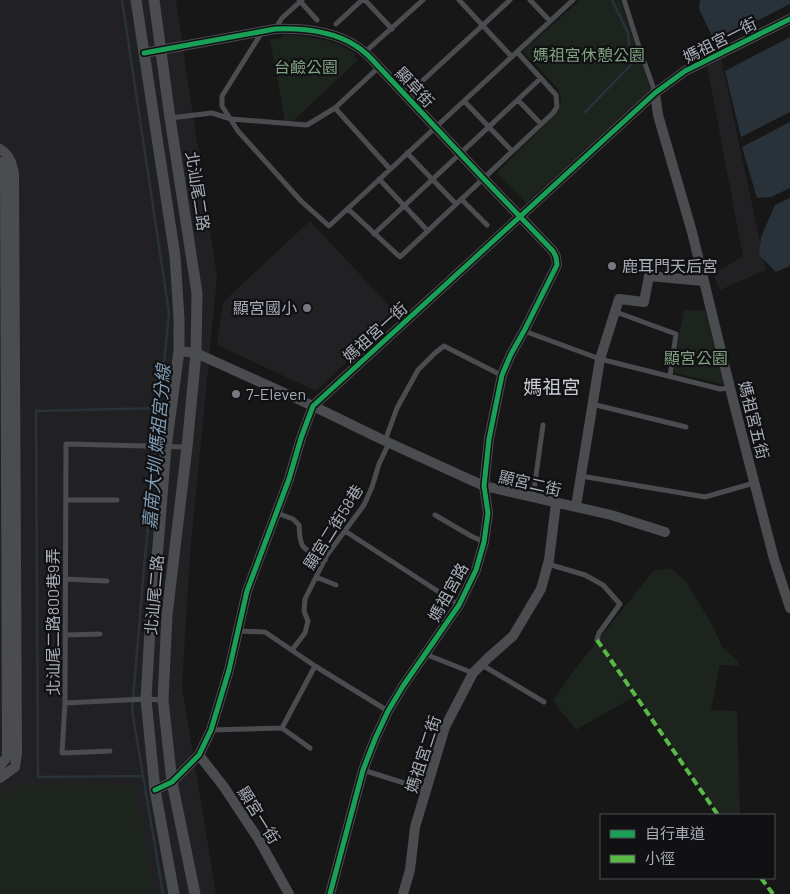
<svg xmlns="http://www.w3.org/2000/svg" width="790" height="894" font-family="Barlow,'Noto Sans TC',sans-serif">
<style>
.built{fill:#212123}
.green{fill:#1d241e}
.water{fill:#2a3239}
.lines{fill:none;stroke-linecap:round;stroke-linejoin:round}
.stream{stroke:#2a3239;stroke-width:2.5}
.service{stroke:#4b4c50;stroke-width:5}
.minor{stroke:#4b4c50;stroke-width:10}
.tertiary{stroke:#4b4c50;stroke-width:11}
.quiet{stroke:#58b947;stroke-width:4;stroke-dasharray:8 4;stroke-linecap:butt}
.cycleway-casing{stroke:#111113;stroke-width:8}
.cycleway{stroke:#1a9f57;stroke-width:5}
.poi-dot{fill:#757880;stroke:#111113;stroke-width:2}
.labels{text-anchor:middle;stroke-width:4.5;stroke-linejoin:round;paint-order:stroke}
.street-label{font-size:16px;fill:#a8adb8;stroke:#111113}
.park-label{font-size:16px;fill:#7fa381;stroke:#111113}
.poi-label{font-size:16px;fill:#a8adb8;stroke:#111113;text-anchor:start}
.water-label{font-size:18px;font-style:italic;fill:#7f9bb3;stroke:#111113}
.quarter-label{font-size:19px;fill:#c9ccd4;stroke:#111113}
</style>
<rect width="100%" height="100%" fill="#171717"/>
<path class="built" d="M0 0H176L217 277 190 555 182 687 216 894H0Z
M721 58 766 270 720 290 713 273 743 257 707 65Z
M310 221 397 314 316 391 217 345 223 302Z"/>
<path class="green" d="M580 0H620L651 90 526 203 497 173 559 110C562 102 561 97 558 89L523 51Z
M282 35C308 35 332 39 355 53L354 57 358 60 293 121H285L270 40 281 38Z
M684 310H705L723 381 722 384 674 373 679 336Z
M671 568 687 583 713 626 722 647 738 661 739 666 720 665 711 710 737 711 740 815H720L637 695 576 730 553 701 571 674 653 571Z
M23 785 135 786 153 894H0V797Z"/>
<path class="water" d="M700 0H790V4L715 42 699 9Z
M790 37V112L741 137 725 71Z
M790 122V188L771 197 757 198 742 147Z
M790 198V266L776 272 759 255 761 237 775 205Z"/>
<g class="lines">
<path class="stream" d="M122 0 169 313 145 557 132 710 163 894
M585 112 631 65 628 33 612 0
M143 776 38 777 36 411 160 408"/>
<path class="service" d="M299 0 317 20
M365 0 392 29
M459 0 512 57
M530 0 550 21
M624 0 640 50 655 92
M336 24 362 0
M275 29 282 18 302 0
M262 32 222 96V106L238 131 301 201 329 226 573 0
M365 52 423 0
M406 96 510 0
M518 100 541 124
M464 101 512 151
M335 108 379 67
M170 118 212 113 231 119 307 125 335 108 390 169
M407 153 456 204
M379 179 428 231
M461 199 487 225
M348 209 400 257 553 113 557 107 556 95 517 52
M374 234 541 78
M616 312 676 334 670 376
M524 331 600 359 720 389 730 388
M592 404 686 427
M385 441 397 408 418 370 435 353 444 346 501 375
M581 476 705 497 754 483
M533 497 543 425
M66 500H117
M277 513 293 519 299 525C300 551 303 548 325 560
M435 515 471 536 484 542
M345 531 459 605
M548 564 585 575 603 585 620 604 599 633 597 640
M316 577 336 585
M65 579 107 581
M238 631 265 632 315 666 388 711
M65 635 100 634
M292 650 305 633 308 621 304 611 305 599 327 555 364 505 372 487 379 464 389 443
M425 654 473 673
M482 665 544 702
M65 703 146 699 162 700
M282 728 310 748
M211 730 282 728 315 666
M110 751 62 753 65 703 66 444 186 447
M363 770 426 790"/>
<path class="minor" d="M144 53 275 29C302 28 333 31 356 46 365 51 372 59 379 67L483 178 553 251 556 257 557 265 524 331 511 354 502 375 489 439 484 486 488 513 484 542 476 570 459 605 403 686 388 711 375 739 363 770 330 894
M655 93 658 115 692 232 733 400 774 559 790 608
M0 149C10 155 12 164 14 174L17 754 15 767 0 778
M0 162 5 173 7 757 0 766
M179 351 196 353 313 406 385 441 484 486 611 515 665 532
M576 506 600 359 619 299 644 302 649 276 703 281
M199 755 224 787 259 840 289 894
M155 790 172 782 199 755 211 730 229 670 247 591 289 479 301 438 313 406 655 93 685 71 790 19
M403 894 410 870 415 827 445 727 473 673 488 658 513 636 541 589 549 560 556 503"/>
<path class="tertiary" d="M136 0 175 256 179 319V351L166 447 158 546 150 630 146 699 155 790 174 894
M154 0 170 118 197 293 196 353 187 447 167 615 163 700 172 782 195 894"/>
<path class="quiet" d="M597 640 718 815
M761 878 773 894"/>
<g class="cycleway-casing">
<path id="cycleway" d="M144 53 275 29C302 28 333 31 356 46 365 51 372 59 379 67L483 178 553 251 556 257 557 265 524 331 511 354 502 375 489 439 484 486 488 513 484 542 476 570 459 605 403 686 388 711 375 739 363 770 330 894
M155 790 172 782 199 755 211 730 229 670 247 591 289 479 301 438 313 406 655 93 685 71 790 19"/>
</g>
<use href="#cycleway" class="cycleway"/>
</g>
<g class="poi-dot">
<circle cx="612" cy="266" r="5"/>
<circle cx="307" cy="308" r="5"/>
<circle cx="236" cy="394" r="5"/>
</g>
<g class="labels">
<g class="street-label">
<text transform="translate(720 40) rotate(-27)" y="6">媽祖宮一街</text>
<text transform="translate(415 87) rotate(47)" y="6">顯草街</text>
<text transform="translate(198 191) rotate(81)" y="6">北汕尾二路</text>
<text transform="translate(375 332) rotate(-42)" y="6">媽祖宮一街</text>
<text transform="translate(754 420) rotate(76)" y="6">媽祖宮五街</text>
<text transform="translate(530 483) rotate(13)" y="6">顯宮二街</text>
<text transform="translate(333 527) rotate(-58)" y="6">顯宮二街58巷</text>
<text transform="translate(448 592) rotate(-61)" y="6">媽祖宮路</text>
<text transform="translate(154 595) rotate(-85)" y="6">北汕尾二路</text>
<text transform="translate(53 622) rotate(-90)" y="6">北汕尾二路800巷9弄</text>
<text transform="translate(423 754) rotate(-72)" y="6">媽祖宮二街</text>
<text transform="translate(259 815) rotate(58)" y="6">顯宮一街</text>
</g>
<g class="park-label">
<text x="589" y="61">媽祖宮休憩公園</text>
<text x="306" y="73">台鹼公園</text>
<text x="696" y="364">顯宮公園</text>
</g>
<g class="poi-label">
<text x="622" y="272">鹿耳門天后宮</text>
<text x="297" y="314" text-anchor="end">顯宮國小</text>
<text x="246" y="400">7-Eleven</text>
</g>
<g class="water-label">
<text transform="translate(157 447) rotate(-85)" y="6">嘉南大圳 媽祖宮分線</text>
</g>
<g class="quarter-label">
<text x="552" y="394">媽祖宮</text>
</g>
</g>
<rect x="600" y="814" width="175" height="65" fill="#111113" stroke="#4d4f55"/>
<rect x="610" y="830" width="25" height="8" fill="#1a9f57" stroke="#4d4f55"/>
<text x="645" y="839" font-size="15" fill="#a8adb8">自行車道</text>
<rect x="610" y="855" width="25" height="8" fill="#58b947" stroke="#4d4f55"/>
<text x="645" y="864" font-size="15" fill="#a8adb8">小徑</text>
</svg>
